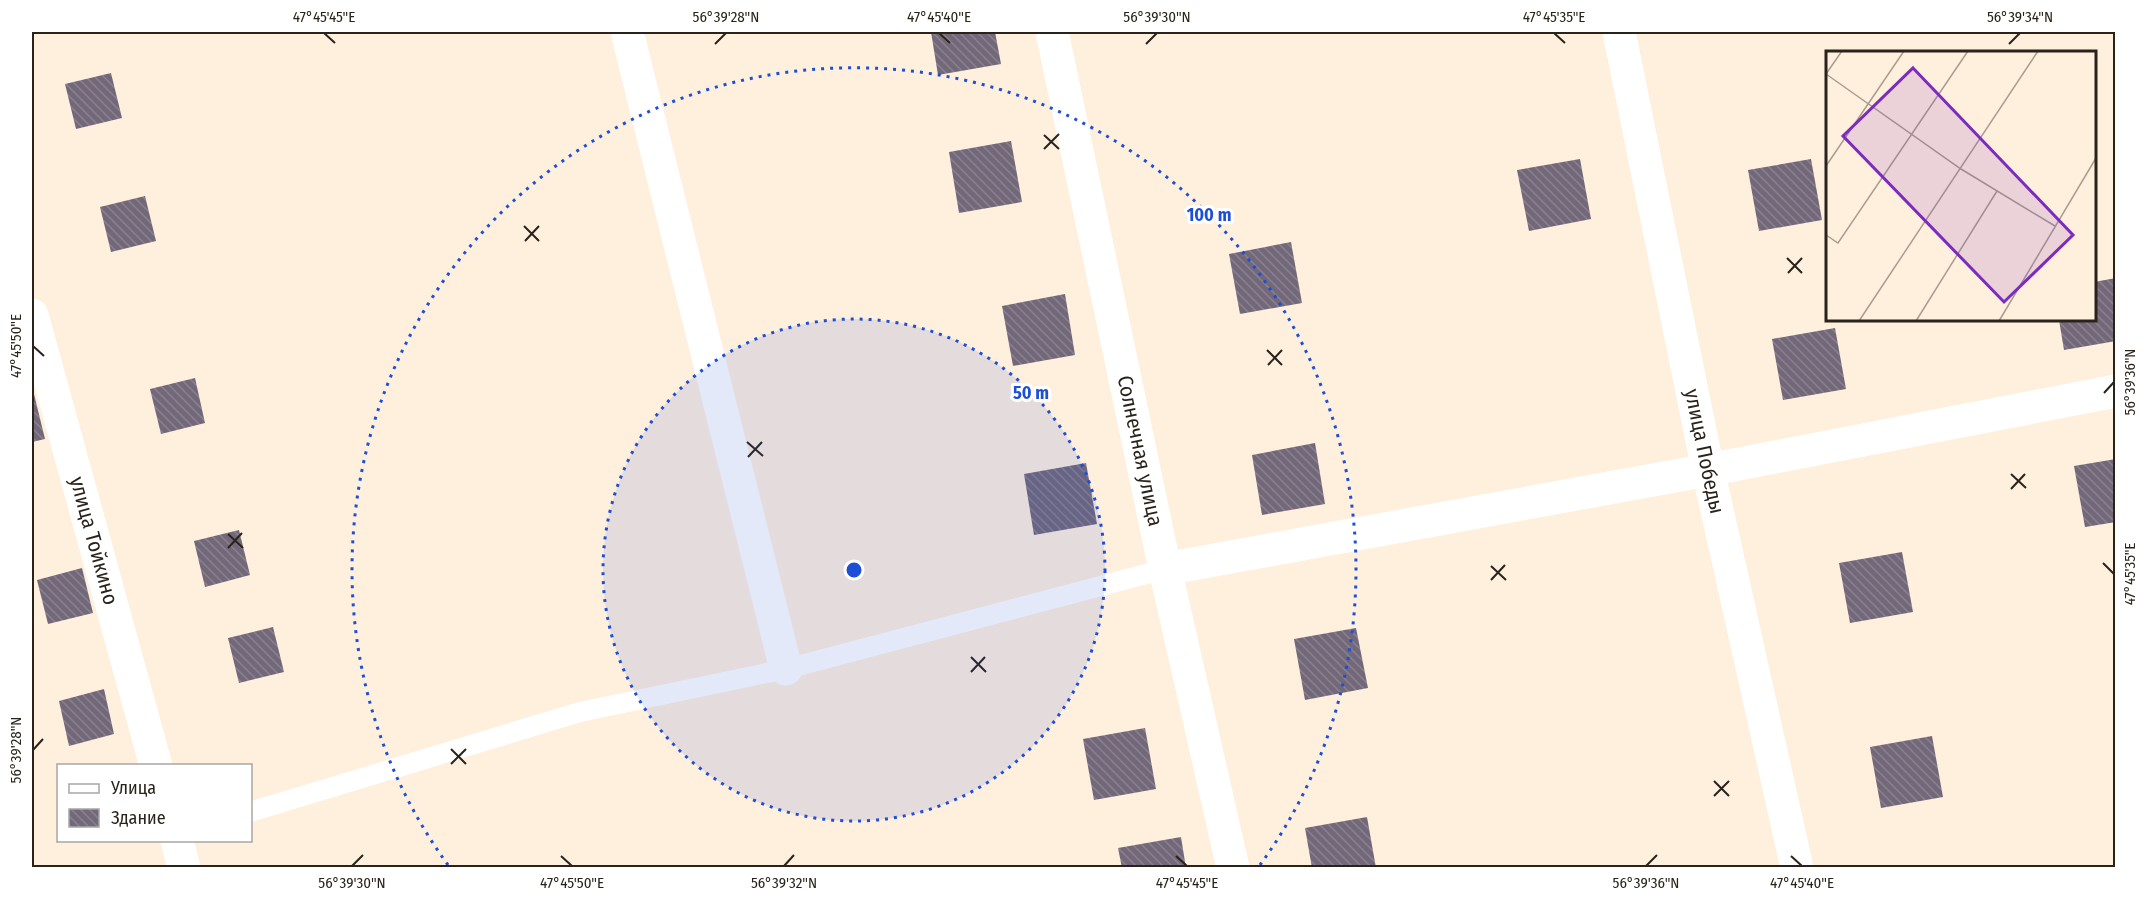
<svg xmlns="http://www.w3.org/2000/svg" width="2147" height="899" font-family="'Fira Sans Condensed',sans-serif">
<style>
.building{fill:url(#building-back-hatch)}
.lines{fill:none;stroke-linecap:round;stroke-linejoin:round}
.service{stroke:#fff;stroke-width:20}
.minor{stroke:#fff;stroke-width:33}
.ticks{fill:none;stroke:#29231c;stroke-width:2}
.ring{fill:none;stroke:#1d4ed8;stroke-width:3;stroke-dasharray:3 6}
.labels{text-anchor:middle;stroke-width:6;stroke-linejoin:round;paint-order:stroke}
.street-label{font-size:21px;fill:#29231c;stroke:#fff}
.inset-road{fill:none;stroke:#a99d90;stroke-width:1.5}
.view{fill:#7b2cbf;fill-opacity:0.15;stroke:#7b2cbf;stroke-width:3}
.inset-edge{fill:none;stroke:#29231c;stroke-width:3}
.centre{fill:#1d4ed8;stroke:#fff;stroke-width:3}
.ring-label{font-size:18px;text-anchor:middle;font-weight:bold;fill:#1d4ed8;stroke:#fff;stroke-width:6;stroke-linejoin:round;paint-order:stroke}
.neatline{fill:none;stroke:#29231c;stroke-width:2}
.ticks-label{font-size:15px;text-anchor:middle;fill:#29231c}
</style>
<defs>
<pattern id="building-back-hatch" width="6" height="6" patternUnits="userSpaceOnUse" patternTransform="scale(1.5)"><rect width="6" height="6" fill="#72687a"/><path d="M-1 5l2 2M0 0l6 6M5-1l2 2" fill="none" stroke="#89828e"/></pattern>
</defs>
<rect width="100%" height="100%" fill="#ffefdd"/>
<path class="building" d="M931 32H995L1001 64 938 75Z
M111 73 122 118 76 129 65 84Z
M1011 141 1022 202 959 213 949 152Z
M1580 159 1591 219 1529 231 1517 170Z
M1811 159 1822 220 1759 231 1748 170Z
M145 196 156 241 111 252 100 207Z
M1291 242 1302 303 1240 314 1229 254Z
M2116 278V341L2064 350 2059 320H2094V282Z
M1065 294 1075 355 1013 366 1002 306Z
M1835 328 1846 389 1783 400 1772 339Z
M195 378 205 423 161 434 150 389Z
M34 394 45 439 32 442V395Z
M1315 443 1325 504 1262 515 1252 455Z
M2116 459V522L2085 527 2074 466Z
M1086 463 1097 524 1034 535 1024 474Z
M239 530 250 575 205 587 194 541Z
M1902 552 1913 612 1850 623 1839 563Z
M82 568 93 613 48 624 37 580Z
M273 627 284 672 239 683 228 638Z
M1356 628 1368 688 1305 700 1294 639Z
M104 689 114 734 69 746 59 701Z
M1145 728 1156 789 1094 800 1083 739Z
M1932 736 1943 797 1881 808 1870 747Z
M1367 817 1376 868H1312L1305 828Z
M1181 837 1186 868H1122L1118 848Z"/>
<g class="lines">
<path class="service" d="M250 812 580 712 786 669 1165 569"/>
<g class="minor">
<path d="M627 32 786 669"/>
<path id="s1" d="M1052 32 1165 569 1233 868"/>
<path id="s2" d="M1619 32 1708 470 1797 868"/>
<path id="s3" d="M32 315 156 766"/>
<path d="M1165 569 1708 470 2116 391"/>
<path d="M177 840 184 868"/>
</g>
</g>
<path class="ticks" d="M324 33 335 43M939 33 950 43M1554 33 1565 43M715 44 726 33M1146 44 1157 33M2009 44 2020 33M1044 135 1059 149M1044 149 1059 134M524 226 539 241M525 241 539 226M1787 258 1802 273M1788 273 1802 258M33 346 44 356M1267 350 1282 365M1268 365 1282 350M2104 393 2114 382M747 442 763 456M748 457 762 442M2011 474 2026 488M2011 489 2025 474M228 534 243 548M228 548 242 533M2103 563 2114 574M1491 566 1506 580M1491 580 1505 565M971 657 986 672M971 672 985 657M451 749 466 764M33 750 43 739M451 764 466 749M1714 781 1729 796M1714 796 1729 781M561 856 572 866M1176 856 1187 866M1791 856 1802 866M352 866 363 855M784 866 794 855M1646 866 1657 855"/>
<circle cx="854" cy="570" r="251" fill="#1d4ed8" fill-opacity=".12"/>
<g class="ring">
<circle cx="854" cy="570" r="251"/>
<path d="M448 865A502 502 0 1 1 1260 865"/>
</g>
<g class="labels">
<g class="street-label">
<text dy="7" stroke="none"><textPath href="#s1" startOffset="428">Солнечная улица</textPath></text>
<text dy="7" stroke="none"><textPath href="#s2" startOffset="428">улица Победы</textPath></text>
<text dy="7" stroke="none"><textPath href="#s3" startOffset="234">улица Тойкино</textPath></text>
</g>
</g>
<g transform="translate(1826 51)">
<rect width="270" height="270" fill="#ffefdd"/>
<path class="inset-road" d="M0 23 135 118 229 175M0 23 16 0M0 115 78 0M0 184 12 192 142 0M33 270 212 0M90 270 171 140M173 270 270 107"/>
<path class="view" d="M87 17 247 184 178 251 17 85Z"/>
<rect width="270" height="270" class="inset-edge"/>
</g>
<circle cx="854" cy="570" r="9" class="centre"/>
<g class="ring-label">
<text x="1209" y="221">100 m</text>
<text x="1031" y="399">50 m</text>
</g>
<rect width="2147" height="899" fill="none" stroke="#ffffff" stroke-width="66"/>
<rect x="57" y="764" width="195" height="78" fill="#ffffff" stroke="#a9a7a4" stroke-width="1.5"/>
<rect x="69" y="784" width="30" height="9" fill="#ffffff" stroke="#a9a7a4" stroke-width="1.5"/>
<text x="111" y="794" font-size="18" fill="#29231c">Улица</text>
<rect x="69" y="809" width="30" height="18" fill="url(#building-back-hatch)" stroke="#a9a7a4" stroke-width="1.5"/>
<text x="111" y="824" font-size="18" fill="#29231c">Здание</text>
<rect x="33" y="33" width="2081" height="833" class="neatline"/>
<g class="ticks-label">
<text x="324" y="22">47°45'45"E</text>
<text x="726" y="22">56°39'28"N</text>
<text x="939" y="22">47°45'40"E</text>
<text x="1157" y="22">56°39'30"N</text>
<text x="1554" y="22">47°45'35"E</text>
<text x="2020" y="22">56°39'34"N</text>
<text transform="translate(16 346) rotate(-90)" y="5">47°45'50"E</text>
<text transform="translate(2130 382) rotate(-90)" y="5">56°39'36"N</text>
<text transform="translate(2130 574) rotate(-90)" y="5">47°45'35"E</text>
<text transform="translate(16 750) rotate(-90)" y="5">56°39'28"N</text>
<text x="352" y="888">56°39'30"N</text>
<text x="572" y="888">47°45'50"E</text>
<text x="784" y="888">56°39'32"N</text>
<text x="1187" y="888">47°45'45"E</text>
<text x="1646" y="888">56°39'36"N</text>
<text x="1802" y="888">47°45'40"E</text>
</g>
</svg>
